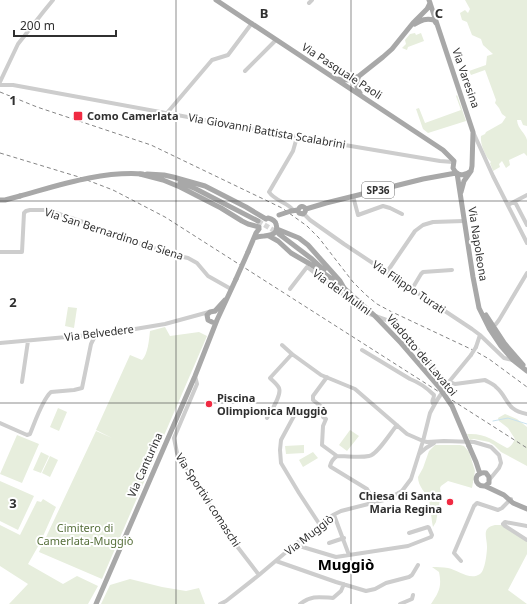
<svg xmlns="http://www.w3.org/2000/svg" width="527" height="604" font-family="'Noto Sans',sans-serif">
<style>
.green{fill:#e7eedd}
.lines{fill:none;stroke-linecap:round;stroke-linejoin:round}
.stream{stroke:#c9e2ee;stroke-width:1}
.major-tunnel{stroke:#d6d6d6;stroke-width:5;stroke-dasharray:5 2.5;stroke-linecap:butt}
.minor{stroke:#cdcdcd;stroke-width:4}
.major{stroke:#a8a8a8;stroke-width:5}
.rail{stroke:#858585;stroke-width:1;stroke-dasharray:4 3;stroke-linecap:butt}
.minor-bridge{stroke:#cdcdcd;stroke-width:4}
.major-bridge{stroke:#a8a8a8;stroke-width:5}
.grid{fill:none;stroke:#303030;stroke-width:1;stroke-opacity:0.55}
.poi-dot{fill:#f02a42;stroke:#fff;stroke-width:1.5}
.labels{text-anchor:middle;stroke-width:4;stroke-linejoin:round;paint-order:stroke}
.shield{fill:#fff;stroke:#6e6e6e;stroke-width:1}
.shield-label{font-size:10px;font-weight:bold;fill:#303030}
.street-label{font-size:11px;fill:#303030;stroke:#fff}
.poi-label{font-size:11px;font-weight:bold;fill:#303030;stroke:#fff;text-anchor:start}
.park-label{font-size:11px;fill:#566f3a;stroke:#fff}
.district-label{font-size:15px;font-weight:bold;fill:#000;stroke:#fff}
.grid-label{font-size:13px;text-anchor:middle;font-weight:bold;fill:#303030;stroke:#fff;stroke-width:4;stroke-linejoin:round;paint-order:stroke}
</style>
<rect width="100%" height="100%" fill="#fff"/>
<path class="green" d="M465 0H527V126L523 125 521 120H517C518 130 525 132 527 140 527 145 527 151 527 156L524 153 509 160 510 165 506 168 502 161 499 164 500 167 493 171 490 163 491 162C485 156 480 144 481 136L485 134 486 132 502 123 506 117 502 114 499 108 495 103 496 100 485 70 471 75 469 71 486 65 487 56 493 54 483 45 481 39 472 35 467 22 462 20 460 13 465 10 468 13 470 9Z
M415 33 416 35 421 33 424 41 408 47 407 50 402 48 406 44 405 40 410 34Z
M457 95 466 121 428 133 423 129 416 109 419 108 425 123 461 110 456 96Z
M68 307 77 308 74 328 65 326Z
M165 327 170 336 199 332 207 336 102 579 39 552 96 431 112 438 96 430 130 355 142 360C148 354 149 340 150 331Z
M58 408 67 412 59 431 50 427Z
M505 414 517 419 527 427V466L501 452 494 445 489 442 474 439 470 440 467 434C486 433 492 440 507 448 511 447 513 443 515 439L508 428 499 421 498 418Z
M350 430 359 436 347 451 339 445Z
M17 435 39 444 22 483 0 474Z
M304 445V453L286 454 285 446Z
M435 445H460L464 446 469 452 475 471 472 488 448 481 441 486 440 488 441 494 436 522 433 527C431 518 431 509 429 501 426 492 418 487 418 477L423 468 429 451Z
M41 452 49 456 41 473 33 470Z
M313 452 318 458 303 467 299 460Z
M50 456 58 460 50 477 42 473Z
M0 481 34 496 18 530 0 521Z
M43 499 56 507 40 543 28 564 63 584 77 576 98 586 88 604H9L28 584 0 566V525L20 535 37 501 41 502Z
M495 525H502L527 541V554L508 590 527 604H431C439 592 442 587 439 572L432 567C437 567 443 567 448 568 458 570 470 581 480 574 485 571 487 553 487 547 487 537 481 528 495 525Z
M130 579 162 587 186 591 199 588 205 604H101L110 585Z"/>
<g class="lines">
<path class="stream" d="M493 421 508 418 527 424"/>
<path class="major-tunnel" d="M258 221 278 233"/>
<path class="minor" d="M309 3 312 0
M245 71 276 40
M0 82 18 44 44 11 53 0
M0 85H13L297 137 440 161 453 162
M167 113 212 60 228 55 252 23
M474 134 493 176 527 243
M353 196 358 215 383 206 390 208 402 214
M515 202 527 225
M508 205 527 195
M293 210C287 202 275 201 269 192L293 151 297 137
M304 214 310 220 344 244 472 329 480 335 504 358 513 360
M0 252H22L24 213 26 211 30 210H47L89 224 129 240 179 256 188 258 197 263 208 276 231 289
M387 272 415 231 423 225 433 222 464 221
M290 289 307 267 367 313 392 322 398 326 432 366 448 384
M412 289 421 274 423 272 452 270
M493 326 496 324 499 320 527 273
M0 343 111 333 165 324 209 312
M282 345 292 354 321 375 355 389 407 434 423 441 427 442 444 441 474 442 491 447 499 455 501 463 499 468 490 479
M476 347 480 335
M362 350 410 379C418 382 428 389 434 395 434 400 430 401 434 405
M195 376 197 384 174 438 177 453 187 470 236 545 259 575
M327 377 313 396V400L323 408V417L326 419 323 426 322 445 337 456
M22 382 28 341
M450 382 455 384 485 380C488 382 493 384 496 387 509 398 505 410 527 414
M448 383 471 355
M295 414 281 440 280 450 281 463 299 493 320 525
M267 418C271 411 282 395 279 388 277 384 273 381 270 378L292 354
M0 423 27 435 30 434C35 422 42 400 51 392L74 390 82 388 91 344 96 334
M419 454 426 448 434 443
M372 504 370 494 367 489 331 467 330 466C331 462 334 458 337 456 348 456 359 458 369 456 377 455 391 432 397 425
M334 515 349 555
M527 526 505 522 503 524 505 526 527 540
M329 543 344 538
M296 545 336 557 408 546 431 537 432 535 429 528 428 527 409 533
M276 561 336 582 366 591 375 589 386 583 409 577 412 575 418 565
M461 561 454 553 474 506 477 503 498 510 502 508 511 499
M220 604 226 601 259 575 298 542 333 515 341 511 388 499 402 491 411 479 423 441 430 413 437 400
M300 604C312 595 319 597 333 598L341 591 344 584
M400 604 412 599 413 595"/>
<path class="major" d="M216 0 443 150 454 161 453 168C457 176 464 177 471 171
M429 0 473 132 472 166 471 171 464 181 461 192
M415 24C421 20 426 18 434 20L436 23
M359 76C356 82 355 87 360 93
M338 79 348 80 359 76 383 57 392 49 413 23 427 9 430 3
M457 173 473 277 479 308 489 328 501 346 513 360 527 371
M140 174 163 180 180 187 221 208 242 221 248 224 259 227
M147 174 164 175 173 177 205 186 246 207 266 219
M180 182 196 189 258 221
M0 200H5L20 196
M306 209 326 203 423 179 456 173
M298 210 299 213 303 214 305 212 306 209
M291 211 298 210C300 206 303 205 306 209
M277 229 299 238 308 245 340 281 344 288
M279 234 312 259 324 270
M269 236 278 241 291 253 310 264 341 285
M254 238C257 237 261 236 264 236 271 235 279 234 276 224 275 220 272 219 268 218
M248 252 256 233 259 229
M215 311 225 300
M486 315 505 344 523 365
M212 322 208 320 207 315 210 312 215 311
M469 446 476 462 480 474
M485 486 489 483V477L486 473C473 471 473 487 485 486L504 495 513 503 527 509
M96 604 195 376 217 320 236 279"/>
<path class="rail" d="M0 92 37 107 151 145 282 208 307 226 319 238 353 282 366 295 377 304 390 311 475 351 489 359 527 387
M0 153 79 177 113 190 165 217 527 448"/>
<path class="minor-bridge" d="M471 355 476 347
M437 400 446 387"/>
<path class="major-bridge" d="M20 196C60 185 101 171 143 174
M279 215 291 211
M236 279 248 252
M344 288 375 316 401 343 439 387 452 406 469 446"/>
</g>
<path class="grid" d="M176 0V604M351 0V604M0 201H527M0 403H527"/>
<g class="poi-dot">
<rect x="73" y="111" width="10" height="10" rx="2"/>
<circle cx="209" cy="404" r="4"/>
<circle cx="450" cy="502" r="4"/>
</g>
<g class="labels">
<rect class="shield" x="362" y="182" width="32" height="16" rx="3"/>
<g class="shield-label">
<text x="378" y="194">SP36</text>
</g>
<g class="street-label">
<text transform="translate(342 71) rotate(33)" y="4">Via Pasquale Paoli</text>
<text transform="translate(466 78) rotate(71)" y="4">Via Varesina</text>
<text transform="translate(267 131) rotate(10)" y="4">Via Giovanni Battista Scalabrini</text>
<text transform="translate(114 234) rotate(18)" y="4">Via San Bernardino da Siena</text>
<text transform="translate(478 244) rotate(81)" y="4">Via Napoleona</text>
<text transform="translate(409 287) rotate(34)" y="4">Via Filippo Turati</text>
<text transform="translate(342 292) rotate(36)" y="4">Via dei Mulini</text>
<text transform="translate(99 333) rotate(-7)" y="4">Via Belvedere</text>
<text transform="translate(422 355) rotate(50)" y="4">Viadotto dei Lavatoi</text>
<text transform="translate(145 465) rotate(-66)" y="4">Via Canturina</text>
<text transform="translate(208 500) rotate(57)" y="4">Via Sportivi comaschi</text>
<text transform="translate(309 535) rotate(-38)" y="4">Via Muggiò</text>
</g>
<g class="poi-label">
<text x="87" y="120">Como Camerlata</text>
<text x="217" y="402">Piscina<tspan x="217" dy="13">Olimpionica Muggiò</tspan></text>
<text x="442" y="500" text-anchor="end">Chiesa di Santa<tspan x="442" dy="13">Maria Regina</tspan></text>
</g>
<g class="park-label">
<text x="85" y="532">Cimitero di<tspan x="85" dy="13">Camerlata-Muggiò</tspan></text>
</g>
<g class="district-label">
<text x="346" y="570">Muggiò</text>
</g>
</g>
<g class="grid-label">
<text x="264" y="18">B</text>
<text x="439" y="18">C</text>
<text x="13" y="105">1</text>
<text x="13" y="307">2</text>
<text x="13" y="508">3</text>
</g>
<path d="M14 30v6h102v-6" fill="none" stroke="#303030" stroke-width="2"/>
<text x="20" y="30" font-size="12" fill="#303030" stroke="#ffffff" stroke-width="3" paint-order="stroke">200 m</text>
</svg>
